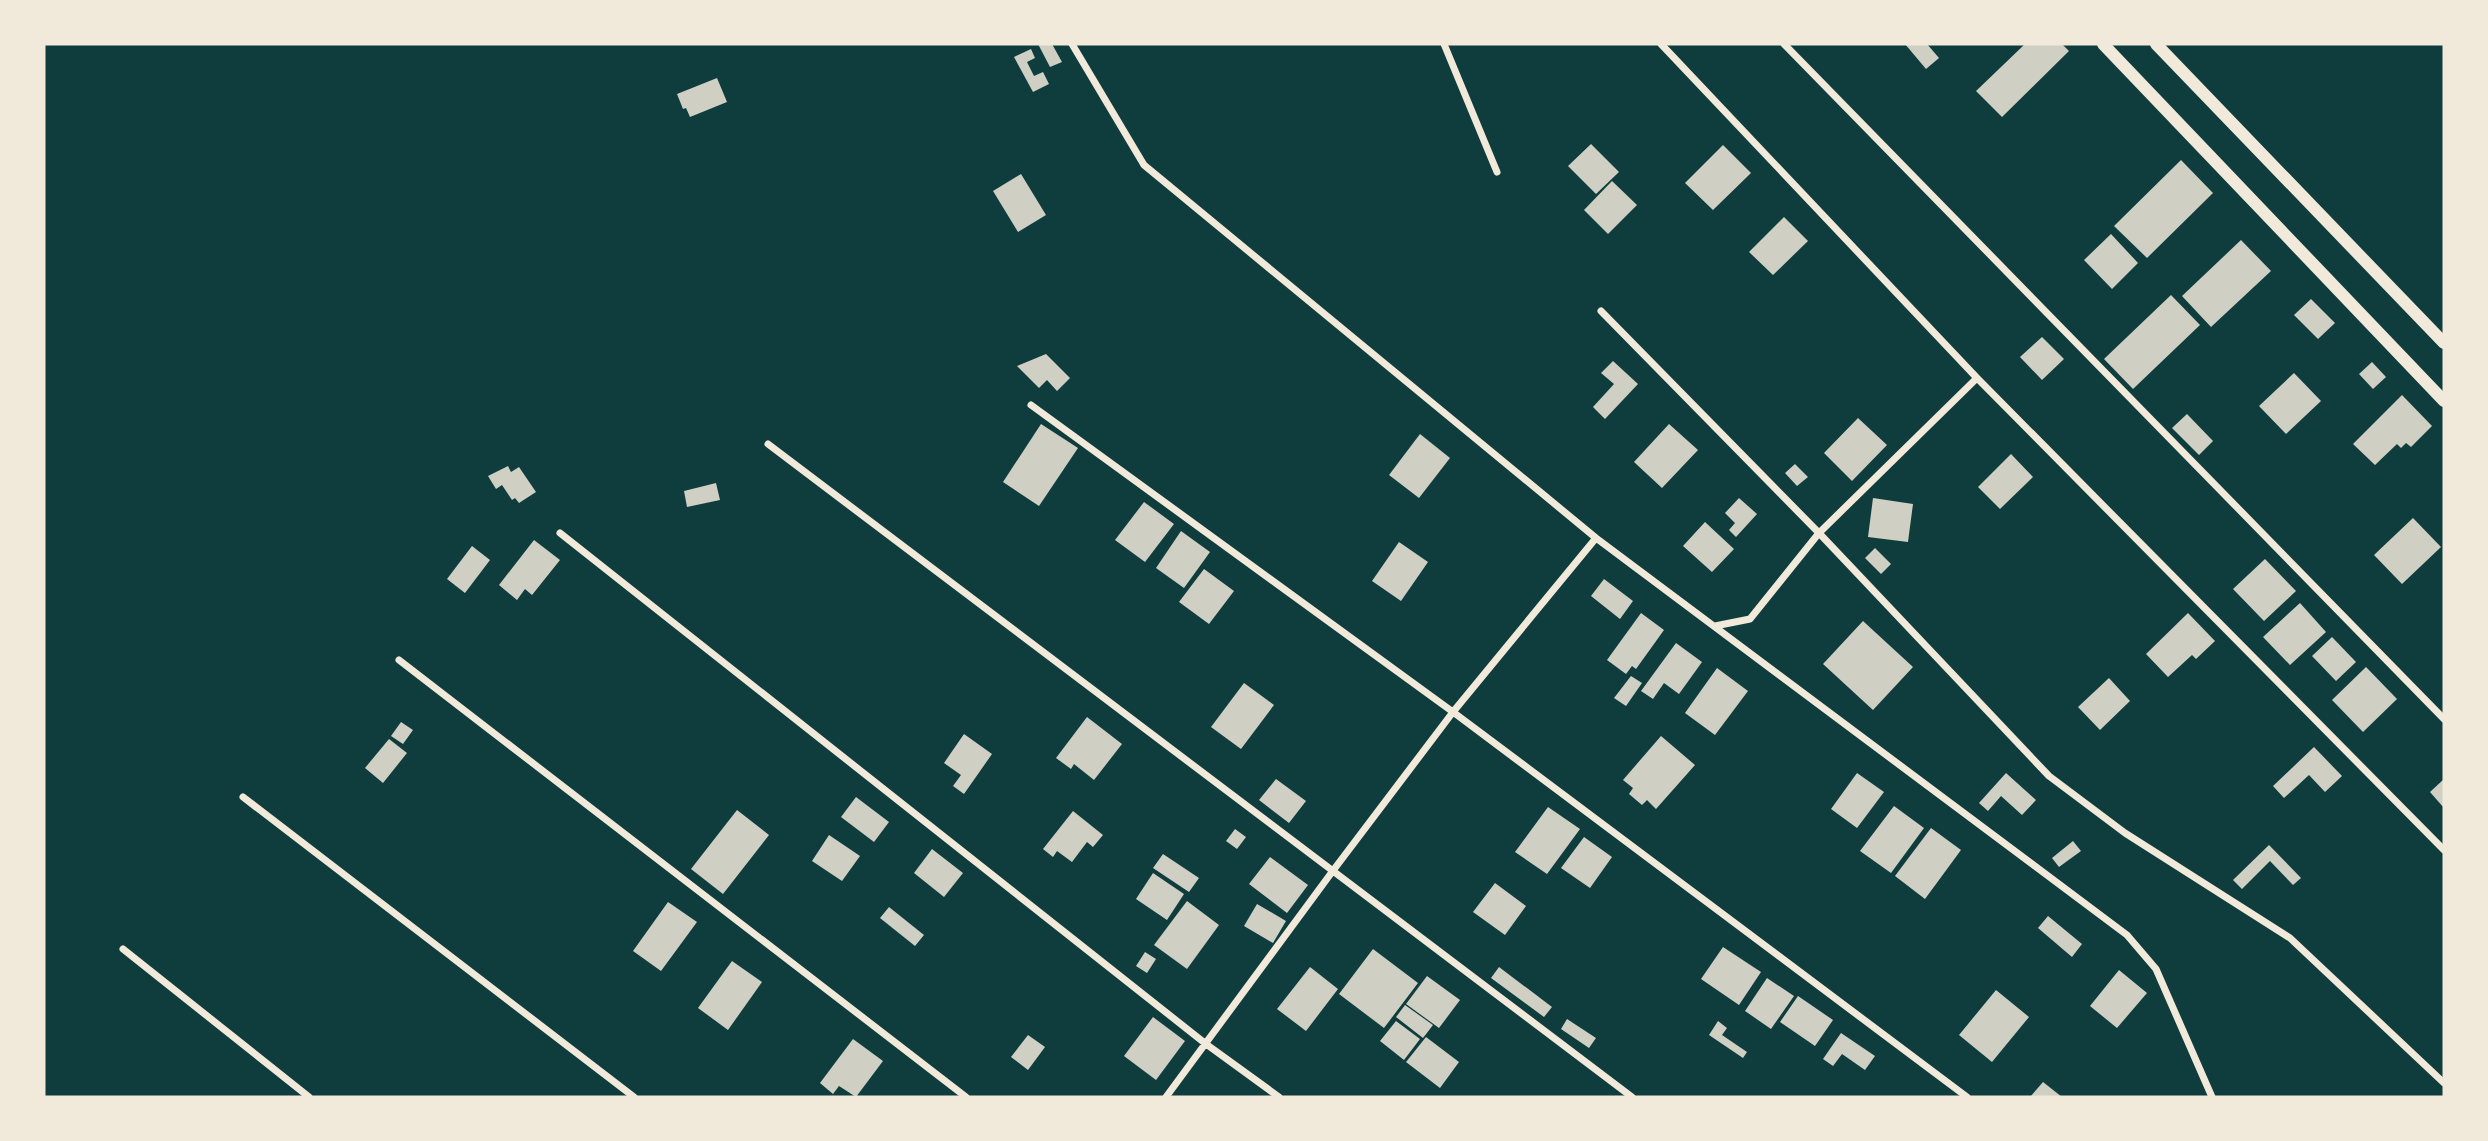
<svg xmlns="http://www.w3.org/2000/svg" width="2488" height="1141" font-family="Poppins,sans-serif">
<style>
.building{fill:#cfcfc3}
.lines{fill:none;stroke-linecap:round;stroke-linejoin:round}
.minor{stroke:#f1e9da;stroke-width:7}
.tertiary{stroke:#f1e9da;stroke-width:12}
</style>
<rect width="100%" height="100%" fill="#0f3d3e"/>
<path class="building" d="M1038 44H1052L1062 62 1050 67Z
M1905 44H1927L1939 58 1926 69Z
M2025 44H2062L2069 51 2002 117 1976 91Z
M1031 49 1035 58 1027 62 1034 76 1043 72 1049 84 1033 92 1014 57Z
M717 78 727 102 690 117 686 108 683 109 677 94Z
M1591 144 1619 172 1596 194 1568 166Z
M1723 145 1751 173 1713 210 1685 183Z
M2181 160 2213 193 2147 258 2114 226Z
M1021 174 1046 215 1018 232 993 191Z
M1612 181 1637 205 1608 234 1584 210Z
M1784 217 1808 241 1773 275 1749 252Z
M2111 234 2138 263 2112 289 2084 260Z
M2241 240 2271 271 2211 327 2182 296Z
M2171 295 2200 325 2133 389 2104 359Z
M2311 299 2335 323 2318 339 2294 315Z
M2042 337 2064 359 2042 380 2020 357Z
M1046 354 1070 378 1057 391 1047 380 1039 388 1017 366Z
M1613 361 1638 384 1605 419 1593 407 1614 384 1601 373Z
M2372 362 2386 377 2373 389 2359 374Z
M2294 373 2321 401 2286 434 2259 406Z
M2402 395 2432 426 2411 447 2406 443 2401 448 2397 444 2375 465 2353 444Z
M2187 414 2213 441 2199 455 2172 428Z
M1858 418 1887 445 1852 481 1824 453Z
M1041 424 1078 448 1039 506 1003 482Z
M1669 424 1698 450 1662 488 1634 462Z
M1420 434 1450 458 1419 498 1389 475Z
M2011 454 2033 477 2000 509 1978 487Z
M1795 464 1808 477 1797 486 1785 473Z
M508 466 511 472 519 467 536 492 519 503 515 498 512 500 502 485 496 489 488 476Z
M716 483 720 500 687 507 684 491Z
M1739 498 1757 514 1736 537 1729 530 1735 523 1725 513Z
M1873 498 1913 504 1908 542 1868 537Z
M1144 502 1174 524 1145 562 1115 540Z
M2413 518 2441 547 2402 584 2374 555Z
M1705 522 1734 549 1712 572 1683 546Z
M1181 531 1210 552 1184 588 1156 568Z
M534 540 560 560 532 595 525 589 517 600 499 585Z
M1399 542 1428 562 1401 601 1372 581Z
M472 546 490 560 465 593 447 579Z
M1875 548 1891 564 1881 574 1865 558Z
M2265 559 2296 591 2264 621 2233 589Z
M1204 569 1234 591 1209 624 1179 602Z
M1604 579 1633 601 1620 619 1591 596Z
M2300 603 2326 632 2290 665 2263 637Z
M1641 613 1664 630 1636 669 1632 666 1626 674 1607 660Z
M2188 613 2215 641 2196 659 2192 655 2168 677 2146 654Z
M1863 621 1913 667 1873 710 1823 664Z
M2332 637 2356 662 2336 681 2312 656Z
M1676 643 1702 662 1679 694 1664 683 1653 699 1641 691Z
M2366 667 2397 699 2363 732 2332 700Z
M1717 668 1748 691 1715 735 1685 713Z
M1631 676 1642 683 1626 706 1614 698Z
M2109 678 2130 701 2100 730 2078 707Z
M1244 683 1274 705 1241 749 1211 727Z
M1087 717 1122 744 1094 780 1074 764 1071 769 1056 758Z
M401 722 413 730 403 744 391 736Z
M964 734 992 754 964 794 953 786 961 775 944 763Z
M1661 736 1695 765 1656 809 1647 800 1642 805 1629 794 1633 788 1623 780Z
M389 739 407 753 383 783 365 768Z
M2314 747 2342 776 2325 792 2309 775 2284 798 2273 786Z
M1857 773 1884 792 1857 828 1831 809Z
M2006 773 2036 800 2022 815 2001 796 1988 811 1979 803Z
M1276 779 1306 801 1289 823 1259 800Z
M2444 779V808L2430 792Z
M856 797 889 822 874 842 841 817Z
M1894 806 1924 828 1891 873 1860 851Z
M1548 807 1580 829 1547 874 1515 852Z
M737 810 769 835 723 894 691 869Z
M1073 811 1103 835 1093 847 1087 842 1072 862 1057 851 1053 857 1043 849Z
M1931 828 1961 850 1925 899 1895 876Z
M1235 829 1246 837 1237 849 1226 841Z
M829 835 860 856 842 881 812 861Z
M1584 837 1612 857 1590 888 1561 868Z
M2073 841 2081 851 2059 867 2052 858Z
M2269 845 2301 878 2293 885 2270 861 2242 889 2233 880Z
M932 849 963 873 944 897 914 873Z
M1163 854 1199 878 1189 892 1153 868Z
M1270 857 1308 885 1287 913 1249 884Z
M1153 873 1184 894 1167 920 1136 899Z
M1495 883 1526 906 1505 935 1473 912Z
M1187 901 1219 925 1187 969 1154 945Z
M668 902 697 922 661 971 633 951Z
M1257 904 1286 921 1273 943 1244 926Z
M889 907 924 935 915 946 880 918Z
M2048 916 2082 944 2072 957 2038 928Z
M1723 947 1761 972 1739 1005 1701 979Z
M1373 949 1418 983 1384 1028 1339 994Z
M1145 952 1156 959 1147 973 1136 966Z
M732 961 762 982 728 1030 698 1008Z
M1310 967 1338 989 1306 1031 1277 1009Z
M1499 967 1552 1007 1544 1017 1491 978Z
M2119 970 2147 993 2117 1028 2090 1006Z
M1427 976 1460 1000 1439 1028 1406 1004Z
M1767 978 1794 996 1771 1029 1745 1011Z
M1996 990 2029 1017 1992 1062 1959 1035Z
M1798 996 1833 1020 1815 1046 1780 1022Z
M1405 1005 1433 1025 1423 1038 1396 1017Z
M1153 1017 1185 1041 1156 1080 1124 1056Z
M1567 1019 1596 1038 1589 1048 1561 1029Z
M1396 1021 1420 1039 1404 1060 1380 1041Z
M1718 1021 1727 1028 1722 1035 1747 1052 1743 1058 1709 1035Z
M1841 1033 1875 1056 1865 1070 1842 1054 1833 1066 1823 1059Z
M1028 1035 1045 1047 1028 1070 1011 1057Z
M1426 1037 1459 1062 1440 1088 1406 1062Z
M853 1039 883 1061 856 1097 839 1086 833 1094 820 1083Z
M2043 1082 2062 1097H2030Z"/>
<g class="lines">
<path class="minor" d="M1072 44 1144 165 1596 538 2127 935 2156 969 2212 1097
M1444 44 1497 172
M1661 44 1977 378 2444 850
M1784 44 2444 719
M1601 311 1819 533 2049 776 2125 833 2290 938 2444 1083
M1031 405 1453 712 1967 1097
M768 444 1632 1097
M560 533 1206 1044 1279 1097
M1715 626 1750 619 1819 533 1977 378
M399 660 966 1097
M243 797 634 1097
M123 949 309 1097
M1166 1097 1332 872 1453 712 1596 538"/>
<path class="tertiary" d="M2103 44 2444 401
M2156 44 2444 343"/>
</g>
<rect width="2488" height="1141" fill="none" stroke="#f1e9da" stroke-width="91"/>
</svg>
